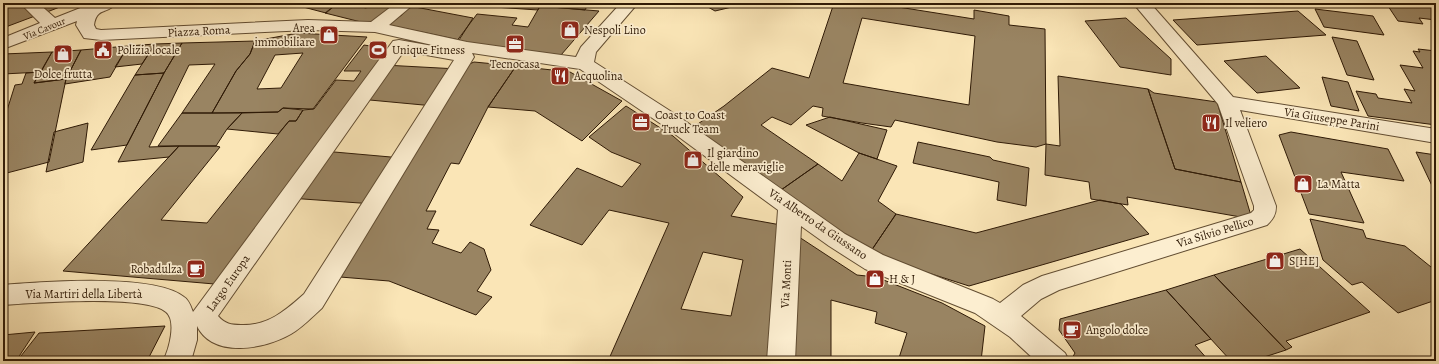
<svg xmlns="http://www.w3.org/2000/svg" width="1439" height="364" font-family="Alegreya,serif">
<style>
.building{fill:#998462;stroke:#2f1a06;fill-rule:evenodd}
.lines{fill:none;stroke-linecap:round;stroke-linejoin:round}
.minor-casing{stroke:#624d32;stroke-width:2}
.minor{fill:#fceed0;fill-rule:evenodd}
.labels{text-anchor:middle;stroke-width:3.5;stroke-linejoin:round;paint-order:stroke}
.far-street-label{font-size:10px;fill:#2f1a06;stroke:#fceed0}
.poi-label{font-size:12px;fill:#2f1a06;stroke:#fceed0;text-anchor:start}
.street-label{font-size:12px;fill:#2f1a06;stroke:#fceed0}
</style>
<rect width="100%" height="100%" fill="#fae5b6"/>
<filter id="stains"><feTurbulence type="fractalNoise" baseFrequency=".005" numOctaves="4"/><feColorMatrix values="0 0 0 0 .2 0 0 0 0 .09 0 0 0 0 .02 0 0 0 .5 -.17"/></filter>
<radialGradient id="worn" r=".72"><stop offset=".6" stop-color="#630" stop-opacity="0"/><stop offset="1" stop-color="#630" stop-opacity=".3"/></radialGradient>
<path class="building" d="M3 3H20L35 16 3 28Z
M38 3H70L47 12Z
M288 3H338L326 13Z
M338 3H356L353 5 366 8 373 3H401L373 25 325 13Z
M481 3H589L585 10 540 6 538 10 479 6Z
M701 3H749L715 11Z
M834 3H873L974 19V10L1009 16V25L1045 29 1046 144 1036 147 997 142 895 120 891 127 862 123 822 116 823 108 813 106 791 125 772 117 761 125 818 164 781 190 689 130 724 106 772 68 809 78ZM862 18 975 36 969 105 843 83Z
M1414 3H1434L1436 5V20L1419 18 1423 24 1398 21 1388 6Z
M410 6 473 18 459 40 379 23 391 13 401 16Z
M540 6 599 11 561 55 497 49 456 42 477 14 517 18 512 25 528 27Z
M1315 9 1373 16 1384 35 1324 27Z
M1298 11 1326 35 1197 45 1173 20Z
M1126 18 1171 59V75L1120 67 1085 21Z
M298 33 367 37 313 109 283 108 278 112 212 113 236 71 250 54 255 41ZM303 53 281 88 257 89 275 55Z
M1332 37 1357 41 1374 80 1347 75Z
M255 41 250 54 236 71 212 113H182L215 64 189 65 149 147 179 146 169 157 118 162 164 73 182 43Z
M182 43 164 73 135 75 155 44Z
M155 44 142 64 115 67 128 46Z
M364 45 395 50 384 65 458 69 474 62 516 66 488 107 459 164 451 163 426 211H436L427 229 439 230 432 243 461 253 470 242 484 249 491 270 477 291 492 297 476 315 389 281 328 276 374 204 289 198 226 285 63 271 179 146H216L220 147 161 220 207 223 289 121H296L303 110 314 109 336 80 354 81 361 71H344ZM359 99 434 106 402 158 323 151Z
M128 46 110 77 65 84 66 79 81 50Z
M1418 49 1436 51V125L1368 116 1356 91 1376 94 1378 98 1412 103 1404 89 1415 91 1400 65 1423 68 1413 51 1420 52Z
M81 50 66 79 34 83 52 52Z
M52 52 41 72 3 74V54Z
M1266 56 1300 88 1257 93 1224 61Z
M516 66 570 72 622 101 582 141 535 111 488 107Z
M41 72 34 83 66 79 49 162 3 174V123L15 85 22 84 26 73Z
M164 73 127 145 91 150 135 75Z
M1058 76 1148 89 1175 169 1241 182 1252 219 1127 197 1128 205 1091 199 1089 182 1045 175 1046 144 1060 146Z
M1322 77 1348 82 1359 111 1331 106Z
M1148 89 1154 93 1217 102 1241 182 1175 169Z
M626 106 673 136 743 197 731 216 781 225 771 361H608L669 223 609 210 582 245 530 225 577 168 622 187 641 164 611 152 589 137ZM703 252 743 260 731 316 681 309Z
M283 108 303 110 296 121H289L278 134 227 129 242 113 278 112Z
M182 113H242L227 129 216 146H158Z
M830 117 887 130 877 159 859 153 806 125Z
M88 123 83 162 46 172 54 132Z
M1291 132 1388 149 1404 181 1341 172 1364 223 1309 214 1279 135Z
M918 142 990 157 993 160 1029 168 1026 206 997 200 999 182 913 163Z
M1416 152 1436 155V190H1434Z
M859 153 897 166 878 201 896 214 869 254 781 190 818 164 842 181Z
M1100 200 1121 204 1149 234 969 286 869 254 896 214 976 233Z
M1310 219 1363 230 1366 238 1405 246 1436 271V300L1398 313 1362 282 1352 285 1323 260Z
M796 235 857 275 876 277 942 303 985 326 981 361H898L907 333 875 323 877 312 831 300V361H788Z
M1300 249 1370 312 1286 341 1292 347 1286 350 1214 275Z
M1214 275 1286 350 1252 361H1231L1166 290Z
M1166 290 1211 339 1195 345 1209 361 1071 360 1075 353 1059 330 1060 319Z
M165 326 147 361H17L39 333Z
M35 332 16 361H3V335Z"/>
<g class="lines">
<g class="minor-casing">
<path id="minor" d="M20 3H38L55 18 93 3H116C108 15 97 6 94 25L96 29 101 30 308 20 371 22 396 3H415L389 25 467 42 576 57 581 47 621 3H638L596 52 594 62 678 116 845 234 883 255 993 299 1000 303 1023 285 1042 276 1251 213 1254 210V206L1218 104 1133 3H1150L1233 97 1436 129V143L1240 110 1276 206C1276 215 1273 219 1267 225L1059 290 1041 299 1021 316 1065 353 1069 361H1036L1010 337 975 313 865 269 829 246 801 226 795 361H767L778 210 664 126 580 69 472 53 474 57 322 308C312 317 303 327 291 334 265 349 213 359 197 326V340L191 361H163C169 350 177 321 166 312 146 294 32 303 3 305V285C42 282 154 273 184 297 189 300 191 307 193 312L393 41 399 40 450 49 375 32 308 30 101 40 84 38 76 25 77 21 3 49V38L40 23ZM404 51 454 60 304 294C285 311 268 326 241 325 231 325 225 324 218 316Z"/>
</g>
<use href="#minor" class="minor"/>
</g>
<defs>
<g id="shop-square" transform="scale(1)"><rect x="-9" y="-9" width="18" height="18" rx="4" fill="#8f2418" stroke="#fceed0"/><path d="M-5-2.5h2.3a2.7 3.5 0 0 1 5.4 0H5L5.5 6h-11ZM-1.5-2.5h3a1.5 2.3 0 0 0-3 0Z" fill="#fff"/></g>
<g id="office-square" transform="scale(1)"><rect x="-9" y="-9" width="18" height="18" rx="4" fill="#8f2418" stroke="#fceed0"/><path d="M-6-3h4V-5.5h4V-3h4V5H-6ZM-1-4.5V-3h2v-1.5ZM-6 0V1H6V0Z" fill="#fff"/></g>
<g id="civic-square" transform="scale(1)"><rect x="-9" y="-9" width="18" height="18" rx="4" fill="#8f2418" stroke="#fceed0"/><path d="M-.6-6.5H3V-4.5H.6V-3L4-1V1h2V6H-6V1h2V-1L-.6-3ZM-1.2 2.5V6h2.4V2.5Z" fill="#fff"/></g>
<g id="stadium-square" transform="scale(1)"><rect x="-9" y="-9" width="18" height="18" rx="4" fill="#8f2418" stroke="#fceed0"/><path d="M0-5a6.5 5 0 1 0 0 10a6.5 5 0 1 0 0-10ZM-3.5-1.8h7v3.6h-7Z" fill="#fff"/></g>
<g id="restaurant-square" transform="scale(1)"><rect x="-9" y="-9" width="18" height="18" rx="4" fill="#8f2418" stroke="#fceed0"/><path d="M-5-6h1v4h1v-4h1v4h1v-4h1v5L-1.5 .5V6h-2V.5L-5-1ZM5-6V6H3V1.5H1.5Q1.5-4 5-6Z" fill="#fff"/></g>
<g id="cafe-square" transform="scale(1)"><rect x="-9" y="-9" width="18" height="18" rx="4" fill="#8f2418" stroke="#fceed0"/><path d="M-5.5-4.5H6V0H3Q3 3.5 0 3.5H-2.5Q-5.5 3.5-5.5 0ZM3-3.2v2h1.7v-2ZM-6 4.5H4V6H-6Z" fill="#fff"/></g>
</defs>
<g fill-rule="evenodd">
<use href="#shop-square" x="570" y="30"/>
<use href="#shop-square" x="329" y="35"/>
<use href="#office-square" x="515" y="44"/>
<use href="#civic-square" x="103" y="50"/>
<use href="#stadium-square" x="378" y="50"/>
<use href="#shop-square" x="63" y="54"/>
<use href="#restaurant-square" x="560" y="76"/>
<use href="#office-square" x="641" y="122"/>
<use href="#restaurant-square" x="1211" y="123"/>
<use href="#shop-square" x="693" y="160"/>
<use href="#shop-square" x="1303" y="184"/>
<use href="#shop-square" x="1275" y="261"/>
<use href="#cafe-square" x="196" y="269"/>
<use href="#shop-square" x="875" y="279"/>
<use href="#cafe-square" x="1072" y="330"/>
</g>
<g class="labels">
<g class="far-street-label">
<text transform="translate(44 28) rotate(-22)" y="4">Via Cavour</text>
</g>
<g class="poi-label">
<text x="315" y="32" text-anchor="end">Area<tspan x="315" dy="14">immobiliare</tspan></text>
<text x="584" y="34">Nespoli Lino</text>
<text x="117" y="54">Polizia locale</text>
<text x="392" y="54">Unique Fitness</text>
<text x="515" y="68" text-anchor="middle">Tecnocasa</text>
<text x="63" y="78" text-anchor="middle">Dolce frutta</text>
<text x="574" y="80">Acquolina</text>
<text x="655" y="119">Coast to Coast<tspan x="655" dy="14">- Truck Team</tspan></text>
<text x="1225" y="127">Il veliero</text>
<text x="707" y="157">Il giardino<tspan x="707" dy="14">delle meraviglie</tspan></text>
<text x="1317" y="188">La Matta</text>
<text x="1289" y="265">S[HE]</text>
<text x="182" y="273" text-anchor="end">Robadulza</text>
<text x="889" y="283">H &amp; J</text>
<text x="1086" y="334">Angolo dolce</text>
</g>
<g class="street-label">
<text transform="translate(199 31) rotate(-3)" y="4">Piazza Roma</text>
<text transform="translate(1332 119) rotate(9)" y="4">Via Giuseppe Parini</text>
<text transform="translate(818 224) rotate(34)" y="4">Via Alberto da Giussano</text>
<text transform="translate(1215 232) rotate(-17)" y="4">Via Silvio Pellico</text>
<text transform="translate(228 283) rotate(-55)" y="4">Largo Europa</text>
<text transform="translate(786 284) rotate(-87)" y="4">Via Monti</text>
<text x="84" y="298">Via Martiri della Libertà</text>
</g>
</g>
<rect width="1439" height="364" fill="none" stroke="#fae5b6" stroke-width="16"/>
<rect x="4" y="4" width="1431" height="356" fill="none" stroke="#2f1a06" stroke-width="2"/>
<rect x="8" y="8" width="1423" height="348" fill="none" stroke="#2f1a06"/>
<rect width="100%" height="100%" filter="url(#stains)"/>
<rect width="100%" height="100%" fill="url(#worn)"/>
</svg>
